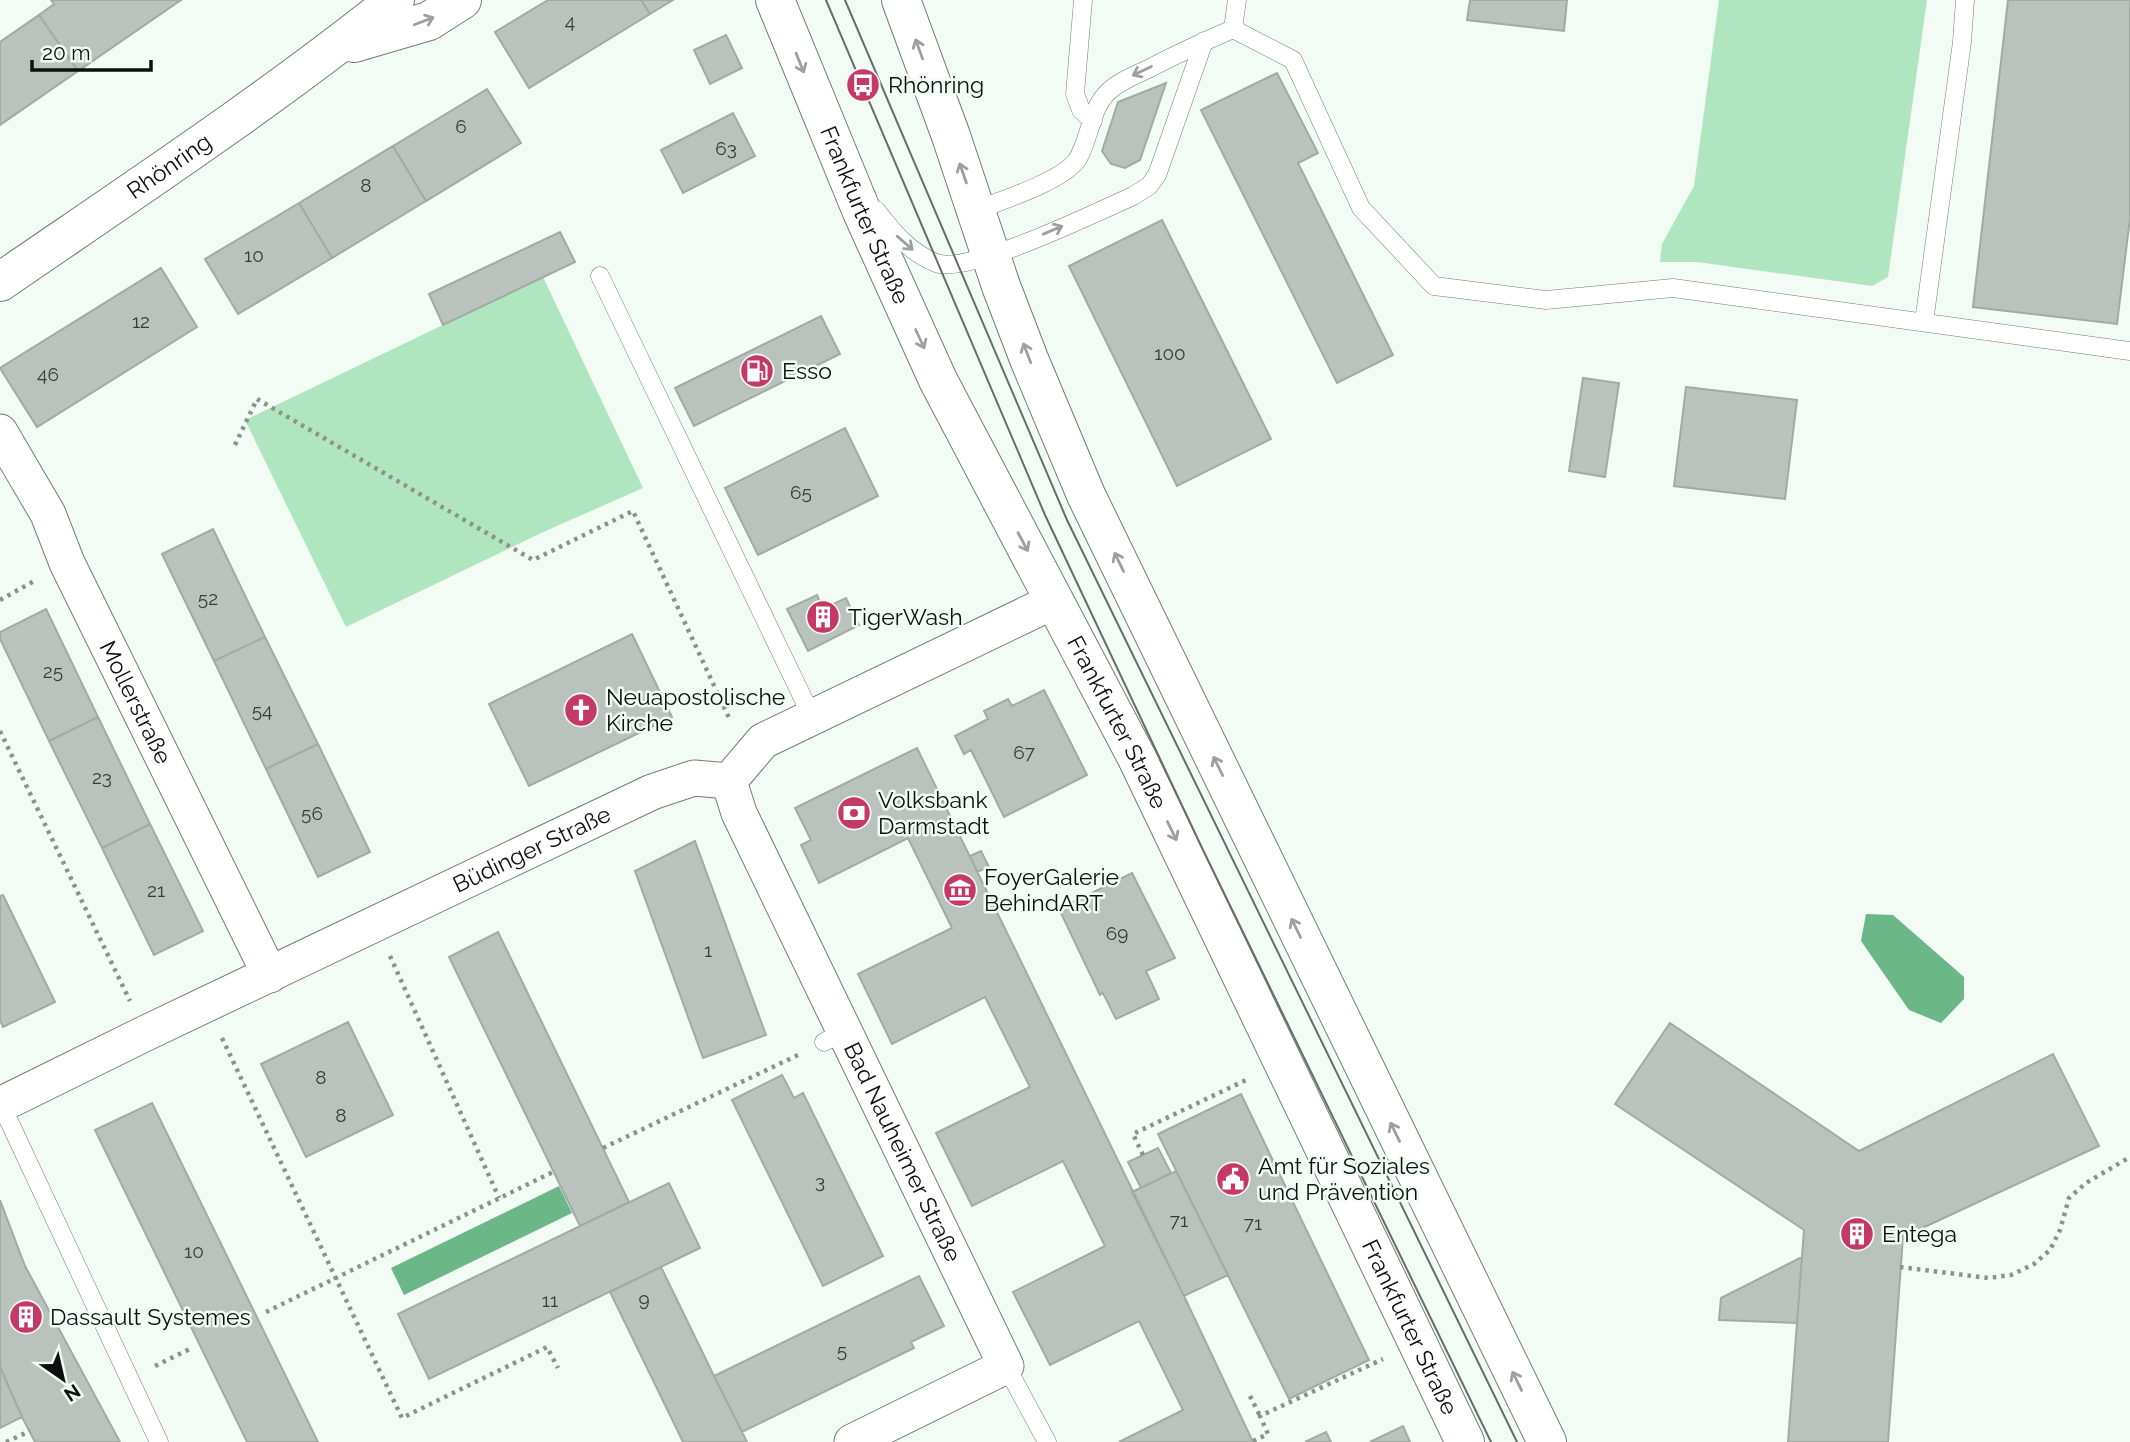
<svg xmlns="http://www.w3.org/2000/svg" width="2130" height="1442" font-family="Raleway,sans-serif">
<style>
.green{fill:#afe6c0}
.water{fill:#6cb787}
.building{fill:#b9c2bc;stroke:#a2aaa4;stroke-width:2}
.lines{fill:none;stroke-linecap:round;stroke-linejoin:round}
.service-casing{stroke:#747c76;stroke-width:19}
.minor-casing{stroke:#747c76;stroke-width:37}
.secondary-casing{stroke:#747c76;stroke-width:40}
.path{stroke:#8c928e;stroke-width:4.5;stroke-dasharray:3.5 5;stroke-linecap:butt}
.service{stroke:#fff;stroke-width:18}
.minor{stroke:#fff;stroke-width:35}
.secondary{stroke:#fff;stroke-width:38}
.tram{stroke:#686d69;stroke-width:2}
.oneway{stroke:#9e9f9f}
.labels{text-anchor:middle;stroke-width:5;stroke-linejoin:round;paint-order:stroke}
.number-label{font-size:19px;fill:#383c3a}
.poi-label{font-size:23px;fill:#0d100e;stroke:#f2fbf4;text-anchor:start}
.street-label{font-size:23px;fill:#0d100e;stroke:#f2fbf4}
</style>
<rect width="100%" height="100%" fill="#f2fbf4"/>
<path class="green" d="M1719 0H1927L1888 277 1872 286 1697 262H1660L1662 244 1694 186Z
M543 277 643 488 541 533 346 627 245 420Z"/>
<path class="water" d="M1866 914 1893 915 1964 977V999L1941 1023 1909 1010 1861 941Z
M559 1186 572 1213 404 1295 391 1268Z"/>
<path class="building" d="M51 0H181L78 71 39 15 54 4Z
M548 0H641L650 14 529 88 495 32Z
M641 0H673L650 14Z
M1470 0H1567L1564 31 1467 20Z
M2008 0H2130V218L2117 324 1973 307Z
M39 15 78 71 0 125V42Z
M726 35 742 68 710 84 694 50Z
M1277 73 1318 153 1298 163 1393 355 1337 383 1201 110Z
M1166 83 1140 160 1125 168 1111 164 1102 151 1118 102Z
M487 89 521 143 426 201 393 146Z
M733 113 755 156 683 193 661 150Z
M393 146 426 201 332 258 299 203Z
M299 203 332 258 238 314 205 259Z
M1162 220 1271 439 1177 486 1069 266Z
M560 232 575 262 443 325 429 294Z
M161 268 197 327 37 427 0 368Z
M821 316 840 354 694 426 675 388Z
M1583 378 1619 383 1605 477 1569 471Z
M1686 387 1797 400 1785 499 1674 486Z
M845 428 878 496 758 555 725 488Z
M213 529 265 637 214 661 162 554Z
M817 595 823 609 846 598 859 625 808 651 787 609Z
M46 609 98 717 49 741 0 639V632Z
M632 634 672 717 529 786 489 704Z
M265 637 318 744 266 769 214 661Z
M1044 690 1087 775 1004 817 971 750 964 754 955 736 988 719 984 711 1008 699 1012 706Z
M98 717 150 824 102 848 49 741Z
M318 744 370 852 318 877 266 769Z
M917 748 1184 1296 1253 1442H1119L1183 1410 1139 1321 1050 1365 1013 1292 1105 1246 1063 1161 972 1206 936 1133 1030 1087 985 997 892 1044 858 974 952 928 908 838 819 883 801 845 811 840 795 808Z
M150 824 203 931 154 955 102 848Z
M695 841 766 1035 703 1058 635 871Z
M981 851 989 867 977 872 970 856Z
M1132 873 1175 958 1146 971 1159 999 1116 1019 1103 993 1100 995 1059 909Z
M3 895 55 1002 3 1027 0 1020V896Z
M498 932 629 1202 580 1226 449 957Z
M348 1022 393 1115 306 1157 261 1064Z
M1670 1023 1859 1151 2053 1054 2099 1146 1903 1237 1888 1442H1788L1804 1230 1615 1104Z
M782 1075 794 1098 803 1093 883 1256 823 1286 732 1100Z
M1241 1094 1369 1360 1289 1399 1158 1134Z
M152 1103 318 1442H247L95 1130Z
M1158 1148 1171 1173 1141 1188 1128 1162Z
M1176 1171 1228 1275 1184 1296 1132 1192Z
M669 1183 700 1248 429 1379 398 1314Z
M0 1200 25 1266 120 1442H35L22 1417 0 1367Z
M1802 1257 1797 1323 1719 1320 1721 1298Z
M661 1267 714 1376 747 1442H683L610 1292Z
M919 1276 944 1326 911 1342 914 1348 742 1432 714 1376Z
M0 1367 22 1417 0 1428Z
M1403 1426 1410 1442H1370Z
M1326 1432 1331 1442H1305Z"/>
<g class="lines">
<g class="service-casing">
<path id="service" d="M1083 0 1075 94 1081 110 1093 121
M1233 29 1237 0
M876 210C893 232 909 252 936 263 968 275 1097 212 1133 196L1149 186 1157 175 1204 41
M976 210C1001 201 1062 181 1077 160 1090 140 1090 109 1108 92 1119 81 1136 75 1150 68 1177 54 1205 41 1233 29L1293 60 1361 208 1434 286 1546 300 1673 288 2130 351
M600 276 812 717
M1924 322 1962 42 1965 0
M824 1042 844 1032
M1 1104 159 1442
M1006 1366 1047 1442"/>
</g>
<g class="minor-casing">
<g id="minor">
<path id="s1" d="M0 432 48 514 67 563 270 975"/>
<path id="s2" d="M729 781 739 813 1006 1366 852 1442"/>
<path id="s3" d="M0 1105 146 1033 652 792 694 778 729 781 763 741 1054 601"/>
</g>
</g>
<g class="secondary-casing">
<g id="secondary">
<path id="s4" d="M775 0 862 212 938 380 1137 758 1465 1442"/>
<path d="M901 0 951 136 1001 286 1029 359 1086 495 1547 1442"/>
<path d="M354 43 429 21 462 0"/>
<path id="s5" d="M0 282C134 190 269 101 395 0"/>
</g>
</g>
<path class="path" d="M235 445 257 399 533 560 633 511 730 720
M0 600 36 580
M0 731 130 1001
M390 956 499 1198
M222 1038 402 1418 547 1347 558 1368
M603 1148 798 1055
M1143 1155 1133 1134 1246 1080
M1900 1267 1988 1278 2011 1275 2034 1264 2050 1250 2060 1230 2069 1198 2086 1183 2130 1157
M266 1312 553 1172
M155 1366 192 1348
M1250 1396 1260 1416
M1253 1441 1268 1434 1260 1416 1383 1359
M6 1442 30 1431"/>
<use href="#service" class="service"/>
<use href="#minor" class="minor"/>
<use href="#secondary" class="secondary"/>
<path class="tram" d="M826 0 1045 515 1203 850 1491 1442
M845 0 1067 520 1517 1442"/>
</g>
<defs><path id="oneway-shaft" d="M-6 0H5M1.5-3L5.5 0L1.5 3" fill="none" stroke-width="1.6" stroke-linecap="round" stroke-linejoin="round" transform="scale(1.75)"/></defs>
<g class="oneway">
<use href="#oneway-shaft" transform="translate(424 21) rotate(-21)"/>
<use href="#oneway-shaft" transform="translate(919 49) rotate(-110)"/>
<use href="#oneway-shaft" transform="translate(800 63) rotate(68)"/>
<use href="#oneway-shaft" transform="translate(1142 71) rotate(154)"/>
<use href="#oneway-shaft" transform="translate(963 173) rotate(-109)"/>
<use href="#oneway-shaft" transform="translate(1053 230) rotate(-23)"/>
<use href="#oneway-shaft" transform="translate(905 243) rotate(41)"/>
<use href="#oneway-shaft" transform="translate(920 339) rotate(65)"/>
<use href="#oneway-shaft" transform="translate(1027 353) rotate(-111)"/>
<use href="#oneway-shaft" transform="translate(1023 542) rotate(62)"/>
<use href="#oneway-shaft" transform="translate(1119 562) rotate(-116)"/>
<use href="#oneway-shaft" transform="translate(1218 766) rotate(-116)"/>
<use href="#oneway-shaft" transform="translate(1172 831) rotate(64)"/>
<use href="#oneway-shaft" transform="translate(1296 928) rotate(-116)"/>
<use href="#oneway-shaft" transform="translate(1395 1132) rotate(-116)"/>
<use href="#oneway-shaft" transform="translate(1517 1381) rotate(-116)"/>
</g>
<defs>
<g id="bus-disc" transform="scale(1.75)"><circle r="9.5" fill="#c53969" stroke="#f2fbf4"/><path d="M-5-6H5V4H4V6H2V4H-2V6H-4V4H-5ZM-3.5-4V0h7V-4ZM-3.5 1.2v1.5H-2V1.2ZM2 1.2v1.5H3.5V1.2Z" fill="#fff"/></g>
<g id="fuel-disc" transform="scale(1.75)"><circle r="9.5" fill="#c53969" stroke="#f2fbf4"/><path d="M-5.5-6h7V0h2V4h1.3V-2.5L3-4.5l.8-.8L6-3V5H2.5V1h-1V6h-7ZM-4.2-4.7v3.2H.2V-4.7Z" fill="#fff"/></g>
<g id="building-disc" transform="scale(1.75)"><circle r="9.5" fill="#c53969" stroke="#f2fbf4"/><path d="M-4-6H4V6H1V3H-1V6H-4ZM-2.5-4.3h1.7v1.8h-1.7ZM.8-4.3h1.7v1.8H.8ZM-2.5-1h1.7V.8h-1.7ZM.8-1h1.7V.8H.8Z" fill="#fff"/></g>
<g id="church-disc" transform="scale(1.75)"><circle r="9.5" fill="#c53969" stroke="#f2fbf4"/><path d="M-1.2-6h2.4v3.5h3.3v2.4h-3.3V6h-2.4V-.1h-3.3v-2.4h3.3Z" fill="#fff"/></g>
<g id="bank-disc" transform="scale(1.75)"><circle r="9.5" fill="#c53969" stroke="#f2fbf4"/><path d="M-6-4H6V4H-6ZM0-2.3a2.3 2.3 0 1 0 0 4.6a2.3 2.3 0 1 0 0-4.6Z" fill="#fff"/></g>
<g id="museum-disc" transform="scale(1.75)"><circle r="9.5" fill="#c53969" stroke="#f2fbf4"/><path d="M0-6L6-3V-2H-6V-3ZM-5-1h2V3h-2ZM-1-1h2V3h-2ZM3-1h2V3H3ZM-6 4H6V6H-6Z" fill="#fff"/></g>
<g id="civic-disc" transform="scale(1.75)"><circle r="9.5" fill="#c53969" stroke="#f2fbf4"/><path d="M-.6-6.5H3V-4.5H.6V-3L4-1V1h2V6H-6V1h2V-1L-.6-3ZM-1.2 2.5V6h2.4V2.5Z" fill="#fff"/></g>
</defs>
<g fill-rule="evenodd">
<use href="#bus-disc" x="863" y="85"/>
<use href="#fuel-disc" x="757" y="371"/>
<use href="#building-disc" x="823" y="617"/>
<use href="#church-disc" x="581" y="710"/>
<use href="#bank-disc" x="854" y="813"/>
<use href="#museum-disc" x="960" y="890"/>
<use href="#civic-disc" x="1233" y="1179"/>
<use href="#building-disc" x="1857" y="1234"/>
<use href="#building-disc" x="26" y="1317"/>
</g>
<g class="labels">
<g class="number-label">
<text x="570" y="28">4</text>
<text x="461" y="133">6</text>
<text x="726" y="155">63</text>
<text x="366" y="192">8</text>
<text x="254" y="262">10</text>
<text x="141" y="328">12</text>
<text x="1170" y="360">100</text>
<text x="48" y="381">46</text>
<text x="801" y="499">65</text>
<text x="208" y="605">52</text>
<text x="53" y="678">25</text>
<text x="262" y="717">54</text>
<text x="1024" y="759">67</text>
<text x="102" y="784">23</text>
<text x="312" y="820">56</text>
<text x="156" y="897">21</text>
<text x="1117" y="940">69</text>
<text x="708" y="957">1</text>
<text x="321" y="1084">8</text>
<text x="341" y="1122">8</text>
<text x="820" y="1188">3</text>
<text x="1179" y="1227">71</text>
<text x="1253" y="1230">71</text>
<text x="194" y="1258">10</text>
<text x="644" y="1306">9</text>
<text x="550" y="1307">11</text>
<text x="842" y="1357">5</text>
</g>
<g class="poi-label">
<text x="888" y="93">Rhönring</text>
<text x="782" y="379">Esso</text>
<text x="848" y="625">TigerWash</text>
<text x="606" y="705">Neuapostolische<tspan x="606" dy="26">Kirche</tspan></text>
<text x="878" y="808">Volksbank<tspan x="878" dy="26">Darmstadt</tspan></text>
<text x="984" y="885">FoyerGalerie<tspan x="984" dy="26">BehindART</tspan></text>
<text x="1258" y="1174">Amt für Soziales<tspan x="1258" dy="26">und Prävention</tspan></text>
<text x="1882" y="1242">Entega</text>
<text x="50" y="1325">Dassault Systemes</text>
</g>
<g class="street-label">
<text dy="8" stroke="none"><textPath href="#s5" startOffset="205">Rhönring</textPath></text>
<text dy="8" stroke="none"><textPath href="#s4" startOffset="233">Frankfurter Straße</textPath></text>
<text dy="8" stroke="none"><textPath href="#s1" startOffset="303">Mollerstraße</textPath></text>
<text dy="8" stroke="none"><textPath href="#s4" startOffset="800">Frankfurter Straße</textPath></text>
<text dy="8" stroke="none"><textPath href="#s3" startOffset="590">Büdinger Straße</textPath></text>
<text dy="8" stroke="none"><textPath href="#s2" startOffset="410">Bad Nauheimer Straße</textPath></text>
<text dy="8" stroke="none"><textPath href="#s4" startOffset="1472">Frankfurter Straße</textPath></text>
</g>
</g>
<g transform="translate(63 1379) rotate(146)" stroke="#f2fbf4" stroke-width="5" paint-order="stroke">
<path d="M0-5L12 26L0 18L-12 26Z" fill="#0d100e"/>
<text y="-10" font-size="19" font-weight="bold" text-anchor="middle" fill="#0d100e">N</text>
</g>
<path d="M32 60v10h119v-10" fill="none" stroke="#0d100e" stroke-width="3.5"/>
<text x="42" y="60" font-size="21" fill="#0d100e" stroke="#f2fbf4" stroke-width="5" paint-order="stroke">20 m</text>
</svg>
